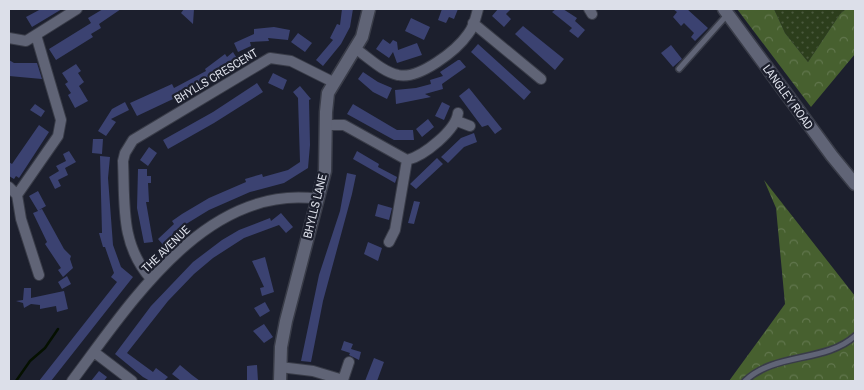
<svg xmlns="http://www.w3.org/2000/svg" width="864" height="390" font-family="'Archivo Narrow',sans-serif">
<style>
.grass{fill:url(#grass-dots)}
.forest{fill:url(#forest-crowns)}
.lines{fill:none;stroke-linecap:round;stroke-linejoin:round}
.stream{stroke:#051000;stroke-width:2.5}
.building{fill:#3b4271}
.service-casing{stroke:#393c48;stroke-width:8}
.minor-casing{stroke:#393c48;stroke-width:12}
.tertiary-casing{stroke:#393c48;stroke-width:15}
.service{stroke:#606476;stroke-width:5}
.minor{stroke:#606476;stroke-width:10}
.tertiary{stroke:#606476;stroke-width:12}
.labels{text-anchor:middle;stroke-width:4.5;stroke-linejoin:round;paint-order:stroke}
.street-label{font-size:12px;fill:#dcdfe9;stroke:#1c1f2d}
</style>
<defs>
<pattern id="grass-dots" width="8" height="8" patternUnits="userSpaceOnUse" patternTransform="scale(1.25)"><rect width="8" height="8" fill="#2c3e1c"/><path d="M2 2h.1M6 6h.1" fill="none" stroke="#4a593d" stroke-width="1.8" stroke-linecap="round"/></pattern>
<pattern id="forest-crowns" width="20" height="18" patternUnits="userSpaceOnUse" patternTransform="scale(1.25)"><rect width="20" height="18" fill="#47602f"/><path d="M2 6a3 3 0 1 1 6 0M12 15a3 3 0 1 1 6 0" fill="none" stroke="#61764d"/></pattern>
</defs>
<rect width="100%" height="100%" fill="#1c1f2d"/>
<path class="grass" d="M774 9H846L840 14 808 62 785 33Z"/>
<path class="forest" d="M737 9H774L785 33 808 62 840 14 846 9H855V54L811 107Z
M764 180 855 296V381H729L785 304 776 208Z"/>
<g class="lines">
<path class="stream" d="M16 381 30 361 45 348 58 329"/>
</g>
<path class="building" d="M41 9H62L32 27 26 17Z
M103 9H121L99 24 101 28 91 34 93 37 56 60 49 49 91 23 88 18Z
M184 9H194L193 24 181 13Z
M342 9H353L350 27 341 44 323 66 316 60 333 40 330 38 337 24 340 25Z
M442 9H458L454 19 449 17 446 23 438 20Z
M498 9H511L506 14 511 19 504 27 492 16Z
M556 9H563L577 18 575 21 585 30 578 38 569 31 572 28 552 12Z
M673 9H687L708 28 695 41 691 37 694 33 684 23 681 26 673 17 677 12Z
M411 18 430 27 424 40 405 31Z
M523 26 564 59 555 70 515 34Z
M274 27 290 30 288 40 268 38 269 41 250 42 251 46 238 52 234 43 254 34V29Z
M298 33 312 43 305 52 291 42Z
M383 39 390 44 393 40 397 42 398 50 417 43 422 55 397 63 393 52 389 58 376 49Z
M478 44 531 92 524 100 471 52Z
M671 45 682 59 673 67 661 53Z
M233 52 238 60 223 72 190 91 137 116 130 103 172 84 174 88 206 71 205 69 225 54 227 57Z
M9 60 14 63H37L42 79 9 76Z
M458 60H460L466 67 442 84 443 89 425 94 431 97 396 104 395 90 416 88 431 84 430 80 443 76 440 72Z
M76 64 81 71 78 73 84 82 79 86 88 101 75 108 68 95 71 93 65 84 68 82 62 73Z
M363 72 378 82 392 88 387 99 373 92 358 79Z
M273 73 287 80 283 90 268 83Z
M257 83 263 92 214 123 168 149 163 140 213 112Z
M300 86 311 99 309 100 310 145 308 168 284 183 250 192 209 210 173 232 176 235 164 246 158 239 174 224 172 221 182 214 209 198 246 182 245 179 262 174 263 177 288 170 300 162 298 98 293 92Z
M469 88 502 129 495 134 488 125 482 127 459 96Z
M125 102 129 110 111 119 116 122 106 136 98 131 112 109Z
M442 102 450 106 444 120 435 116Z
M35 104 45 111 41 117 30 110Z
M353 104 397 130H413L414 140H394L347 114Z
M428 119 434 127 422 137 416 129Z
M39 125 49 132 19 178 16 176 14 179 9 176V162L12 164Z
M474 133 477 142 464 147 448 163 441 157 461 138Z
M93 139H103L102 154 92 153Z
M149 147 157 153 148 166 140 160Z
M69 151 76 162 65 168 68 175 58 180 61 186 55 189 49 177 59 171 56 166 66 161 63 154Z
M357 151 379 164 378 167 397 177 395 183 353 159Z
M100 156 110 157 108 178 113 245 121 267 133 277 51 381H39L117 282 111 277 114 273 105 247H103L99 233H102Z
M437 158 443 164 416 189 410 184Z
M138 169H147V176H151V183H148L149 202H146L153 242 144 243 137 208Z
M347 173 356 175 352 194 323 301 311 362 301 361 319 275 340 211Z
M38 191 46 206 39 210 42 209 64 249 71 256 70 259 73 268 63 277 58 270 61 268 45 244 47 242 33 213 38 211 29 196Z
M414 201 420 202 414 224 408 223Z
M378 204 392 208 389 220 375 216Z
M281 213 293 227 286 233 279 225 244 238 213 258 194 274 168 301 127 353 153 372 156 368 168 377 164 381H150L143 377 115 354 151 306 193 262 222 240 239 230 270 218 271 221Z
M368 242 382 248 378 261 364 254Z
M265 257 274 292 262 296 260 288 264 287 252 261Z
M67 276 71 284 62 289 58 282Z
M24 288H31V298L64 291 68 309 57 312 56 306 40 309V305L31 304 24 308 23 303 16 301 23 300Z
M265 302 270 311 260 317 254 308Z
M264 324 273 337 264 343 253 331Z
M344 341 353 344 351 349 361 352 359 360 349 355 350 353 341 350Z
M374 358 384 362 377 381H365Z
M180 365 192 375 200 381H181L172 374Z
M257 365 258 381H247V366Z
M99 371 107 377 104 381H91Z"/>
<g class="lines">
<g class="service-casing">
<path id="service" d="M679 69 727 15
M745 381C775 352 825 363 855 336"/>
</g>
<g class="minor-casing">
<path id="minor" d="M589 9 592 14
M473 23 541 79
M9 38 26 41 77 9
M356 49C369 58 383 72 398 75 419 80 457 50 468 34 474 27 476 17 478 9
M457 121 470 126
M326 125H344L407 160C424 156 456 130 458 113
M9 187 17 195 21 219 39 275
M17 195 58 136 61 120 36 35
M389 242 395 230 407 160
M151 279C120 244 125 205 123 161L125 153 133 140 270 58 291 61 333 82
M94 352 132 381
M280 367 313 371 343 380 349 362
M72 381C130 304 206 183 318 199"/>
</g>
<g class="tertiary-casing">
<path id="tertiary" d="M724 9 832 156 855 184
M280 381 281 347 286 321 325 171 326 112 328 93 362 37 369 9"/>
</g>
<use href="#service" class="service"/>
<use href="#minor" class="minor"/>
<use href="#tertiary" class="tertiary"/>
</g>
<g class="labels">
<g class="street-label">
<text transform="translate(216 76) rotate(-31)" y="4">BHYLLS CRESCENT</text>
<text transform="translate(788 97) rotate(54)" y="4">LANGLEY ROAD</text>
<text transform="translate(315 206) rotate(-76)" y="4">BHYLLS LANE</text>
<text transform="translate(166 249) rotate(-44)" y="4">THE AVENUE</text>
</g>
</g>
<rect width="864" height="390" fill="none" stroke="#dcdfe9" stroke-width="20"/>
</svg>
